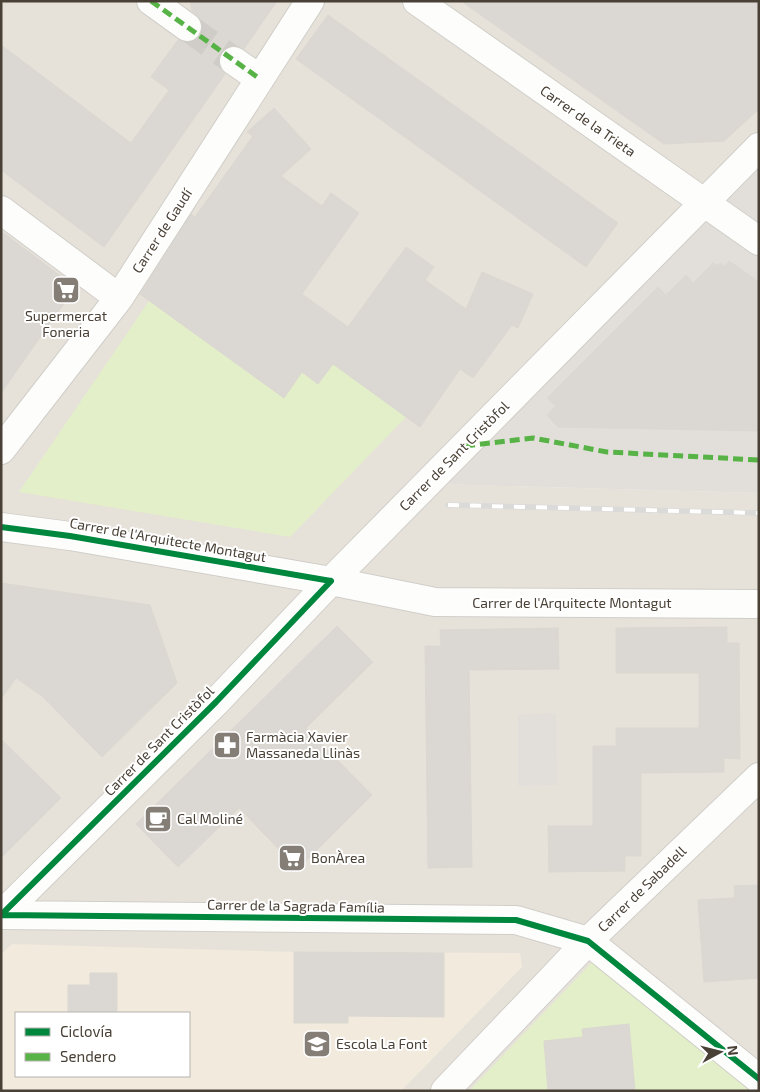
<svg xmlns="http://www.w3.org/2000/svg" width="760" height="1092" font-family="'Exo 2',sans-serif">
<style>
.residential{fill:#e7e2d9;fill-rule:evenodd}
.industrial{fill:#e2dfda}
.education{fill:#f1eadd;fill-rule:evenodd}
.green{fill:#e2efc9}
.building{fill:#dbd7d2;stroke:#dbd7d1}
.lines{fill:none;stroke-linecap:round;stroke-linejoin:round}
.minor-tunnel{stroke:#d0cdc8;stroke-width:28;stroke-dasharray:28 14;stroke-linecap:butt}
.minor-casing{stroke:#d0cec9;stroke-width:30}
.minor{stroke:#fdfdfc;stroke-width:28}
.rail-casing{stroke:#dadad9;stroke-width:5.5}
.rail{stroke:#fff;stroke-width:4;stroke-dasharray:11;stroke-linecap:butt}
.quiet{stroke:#57b346;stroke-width:5;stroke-dasharray:10 5;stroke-linecap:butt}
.cycleway-casing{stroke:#fff;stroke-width:9}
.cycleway{stroke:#00873e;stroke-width:6}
.labels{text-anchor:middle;stroke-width:4;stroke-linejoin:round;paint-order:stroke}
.street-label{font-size:14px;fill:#4a4136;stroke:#fff}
.poi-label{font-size:14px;fill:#4a4136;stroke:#fff;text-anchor:start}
</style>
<rect width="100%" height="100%" fill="#f2f0ec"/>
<path class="residential" d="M1 1H759V161L440 483 468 485 759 493V1091H1ZM16 1013H189V1076H16Z"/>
<path class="industrial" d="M759 161V493L468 485 439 483Z
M556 713 557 785 518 786V715Z"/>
<path class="education" d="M12 944 294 952 520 953 522 967 401 1091H1V954ZM16 1013H189V1076H16Z"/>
<path class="green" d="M149 301 284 398 302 372 318 384 333 364 406 417 290 537 19 492Z
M596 958 759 1091H469Z"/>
<path class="building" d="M190 1H277L244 49 235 45 227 47 221 52 218 60 220 68 225 74 104 247 1 170V45L131 143 169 90 151 77 178 40 185 42 193 41 200 36 203 28 201 21 196 15 192 11Z
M461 1H759V109L724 141 664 144Z
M328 15 618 223 586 267 296 59Z
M274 108 311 149 281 176 322 206 331 193 359 213 302 294 348 327 406 247 434 267 425 280 466 309 482 272 533 294 518 328 512 325 473 378 460 369 420 427 333 364 318 384 302 372 284 398 140 294 191 214 195 217 253 136 247 132Z
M1 231 62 277 72 287 65 302 1 393Z
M729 261 759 282V431L558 427 547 415 556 406 547 398 658 287 666 295 686 275 693 283 713 263 718 266 720 263 725 266Z
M1 583 150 605 177 683 102 757 42 696 16 678 1 699Z
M337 626 373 662 306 728 372 795 298 869 239 808 178 867 136 824Z
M727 627V643H739L740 759 724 758V772L641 773V856H625V871L549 872 548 826H593V746H616V728H699V673H616V628Z
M558 628 559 669 469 670 472 867 428 868 425 646H441L440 630Z
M1 739 61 798 1 858Z
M759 885V978L704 982 698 900 735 898 734 886Z
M294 952 444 953V1017L348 1016V1023H294Z
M90 973H117V1013H68V985H90Z
M629 1024 635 1091H548L544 1041 583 1037 582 1029Z"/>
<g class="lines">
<path class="minor-tunnel" d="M187 27 234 61"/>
<g class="minor-casing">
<path id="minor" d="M151 1 187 27
M417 1 759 241
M234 61 260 79
M1 210 119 298
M1 450 119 298 310 1
M1 527 70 536 331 581 435 602 759 604
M1 915 216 702 331 581 759 147
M1 915 516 920 588 941 759 1079
M445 1091 588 941 759 777"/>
</g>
<use href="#minor" class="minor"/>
<g class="rail-casing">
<path id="rail" d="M448 505 759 513"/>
</g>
<use href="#rail" class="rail"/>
<path class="quiet" d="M151 1 260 79
M465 446 533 438 607 452 759 460"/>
<g class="cycleway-casing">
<path id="cycleway" d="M1 527 70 536 331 581
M1 915 516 920 588 941 759 1079
M1 915 216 702 331 581"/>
</g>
<use href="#cycleway" class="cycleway"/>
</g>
<defs>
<g id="supermarket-square" transform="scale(1.4375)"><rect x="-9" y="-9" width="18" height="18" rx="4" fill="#857e76" stroke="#fff"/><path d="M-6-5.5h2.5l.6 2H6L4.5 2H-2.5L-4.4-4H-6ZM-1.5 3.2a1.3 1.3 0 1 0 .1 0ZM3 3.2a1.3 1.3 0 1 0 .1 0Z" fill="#fff"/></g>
<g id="pharmacy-square" transform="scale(1.4375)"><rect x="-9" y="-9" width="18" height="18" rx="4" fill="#857e76" stroke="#fff"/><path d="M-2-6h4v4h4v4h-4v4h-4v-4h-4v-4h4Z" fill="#fff"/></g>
<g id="cafe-square" transform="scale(1.4375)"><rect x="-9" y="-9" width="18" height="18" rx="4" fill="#857e76" stroke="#fff"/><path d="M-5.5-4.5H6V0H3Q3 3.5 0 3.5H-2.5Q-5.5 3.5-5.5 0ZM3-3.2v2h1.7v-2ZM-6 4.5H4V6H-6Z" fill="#fff"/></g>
<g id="school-square" transform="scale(1.4375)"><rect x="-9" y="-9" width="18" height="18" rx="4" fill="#857e76" stroke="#fff"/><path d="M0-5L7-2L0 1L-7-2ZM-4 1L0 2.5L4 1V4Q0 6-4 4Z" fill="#fff"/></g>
</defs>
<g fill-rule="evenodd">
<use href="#supermarket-square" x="66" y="290"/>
<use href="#pharmacy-square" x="227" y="745"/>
<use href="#cafe-square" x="158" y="819"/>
<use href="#supermarket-square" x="292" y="858"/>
<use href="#school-square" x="317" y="1044"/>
</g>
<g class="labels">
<g class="street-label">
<text transform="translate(588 121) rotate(35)" y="5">Carrer de la Trieta</text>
<text transform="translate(162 231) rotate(-57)" y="5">Carrer de Gaudí</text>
<text transform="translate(454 456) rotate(-45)" y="5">Carrer de Sant Cristòfol</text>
<text transform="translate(168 540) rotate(10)" y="5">Carrer de l'Arquitecte Montagut</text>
<text x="572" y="608">Carrer de l'Arquitecte Montagut</text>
<text transform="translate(159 741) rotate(-45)" y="5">Carrer de Sant Cristòfol</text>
<text transform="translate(642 889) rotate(-44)" y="5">Carrer de Sabadell</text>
<text transform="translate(296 906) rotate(1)" y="5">Carrer de la Sagrada Família</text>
</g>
<g class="poi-label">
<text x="66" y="321" text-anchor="middle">Supermercat<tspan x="66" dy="16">Foneria</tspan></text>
<text x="246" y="742">Farmàcia Xavier<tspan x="246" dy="16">Massaneda Llinàs</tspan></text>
<text x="177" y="824">Cal Moliné</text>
<text x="311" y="863">BonÀrea</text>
<text x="336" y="1049">Escola La Font</text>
</g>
</g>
<rect width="760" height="1092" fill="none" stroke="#4a4136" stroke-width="5"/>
<rect x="15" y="1012" width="175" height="65" fill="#ffffff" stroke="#b7b3af"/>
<rect x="25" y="1028" width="25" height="8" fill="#00873e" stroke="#b7b3af"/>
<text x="60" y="1037" font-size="15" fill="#4a4136">Ciclovía</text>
<rect x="25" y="1053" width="25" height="8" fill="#57b346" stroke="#b7b3af"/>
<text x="60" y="1062" font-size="15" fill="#4a4136">Sendero</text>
<g transform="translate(720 1052) rotate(83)" stroke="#ffffff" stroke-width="4" paint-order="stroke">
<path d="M0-4L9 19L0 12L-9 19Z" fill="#4a4136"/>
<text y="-8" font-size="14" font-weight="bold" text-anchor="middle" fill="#4a4136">N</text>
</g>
</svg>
